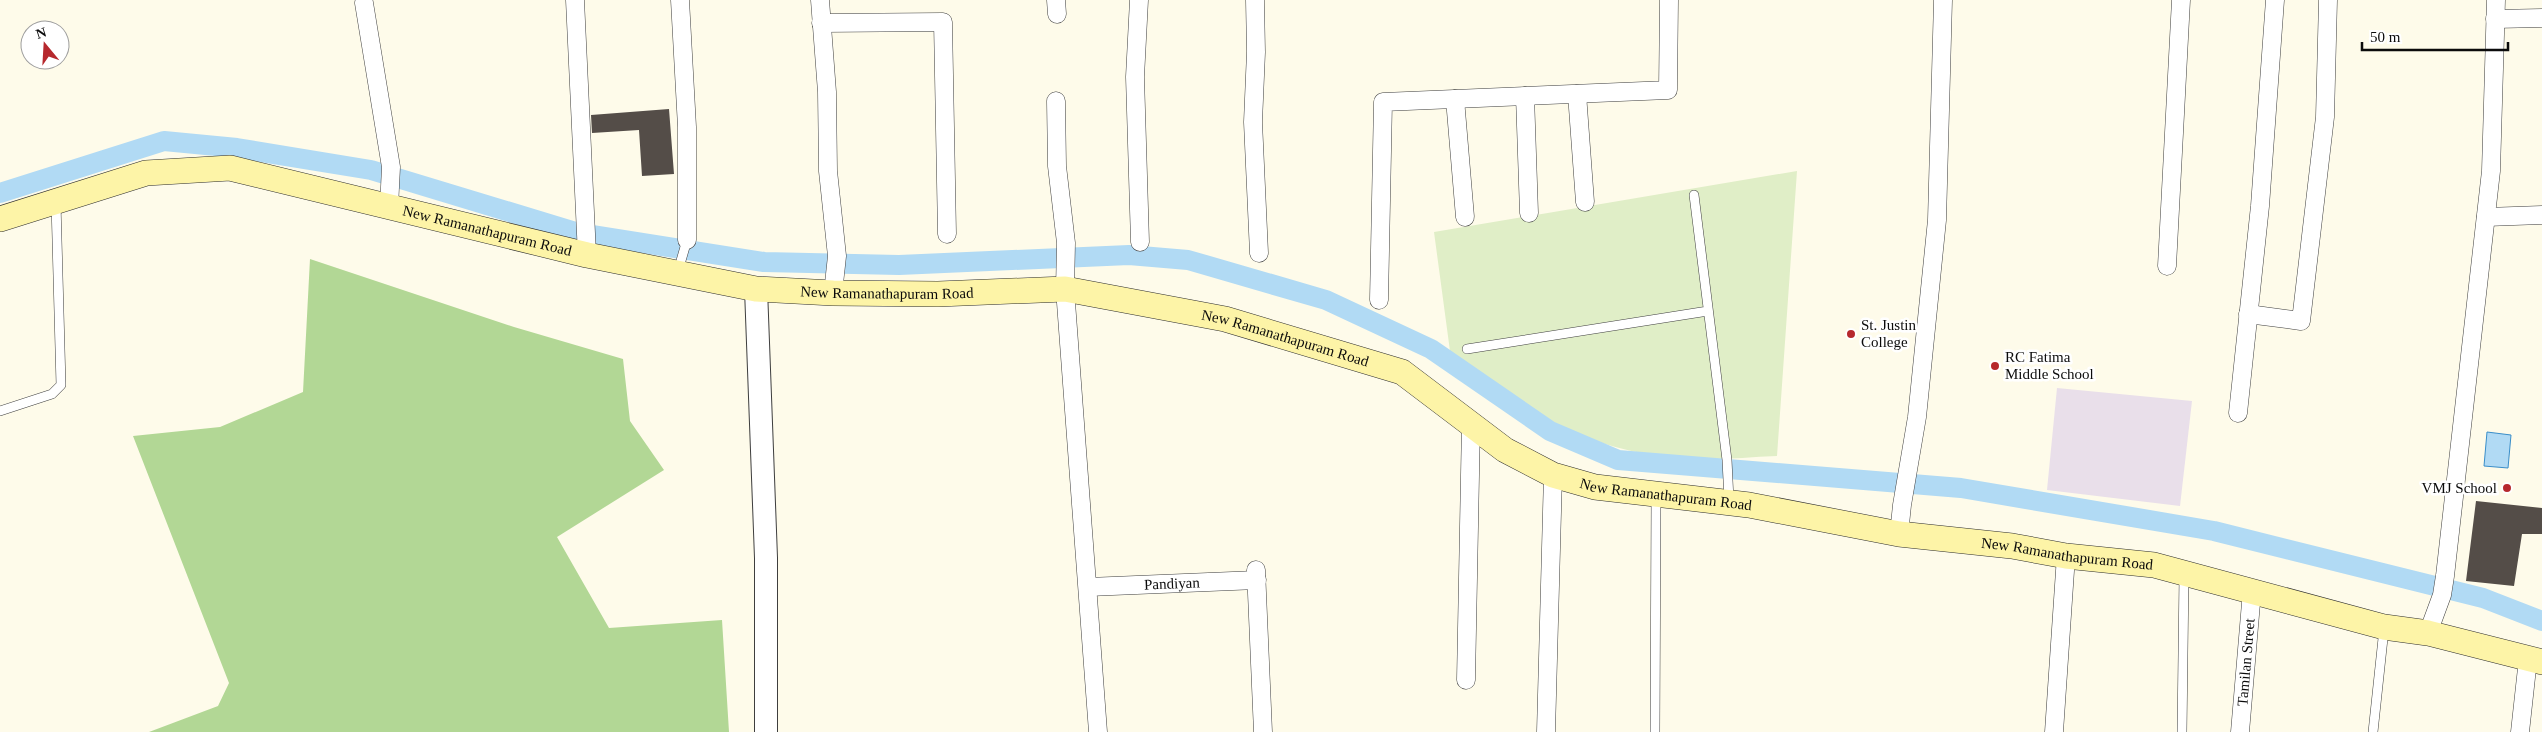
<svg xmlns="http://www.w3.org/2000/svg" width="2542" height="732" font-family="'Times New Roman',serif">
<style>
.industrial{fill:#e9dfea}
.forest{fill:#b2d795}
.pitch{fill:#e0eec7}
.water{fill:#b1daf4;stroke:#3a8ec9}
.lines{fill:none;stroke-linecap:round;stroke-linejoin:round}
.canal{stroke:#b1daf4;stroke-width:20}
.building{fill:#544d48}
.service-casing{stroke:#3e3e3e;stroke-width:10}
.minor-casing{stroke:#3e3e3e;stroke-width:19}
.tertiary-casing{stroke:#3e3e3e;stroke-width:24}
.secondary-casing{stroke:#2d2d2d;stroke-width:26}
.service{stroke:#fff;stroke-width:9}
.minor{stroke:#fff;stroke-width:18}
.tertiary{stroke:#fff;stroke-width:22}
.secondary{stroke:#fdf4a7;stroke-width:25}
.poi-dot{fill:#b6282d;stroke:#fff;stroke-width:2}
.labels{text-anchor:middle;stroke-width:5;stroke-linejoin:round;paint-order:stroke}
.street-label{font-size:15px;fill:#0b0b0b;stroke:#fff}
.poi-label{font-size:15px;fill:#0b0b0b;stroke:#fff;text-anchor:start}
</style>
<rect width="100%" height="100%" fill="#fefbea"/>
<path class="industrial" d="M2057 388 2192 401 2180 506 2047 490Z"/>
<path class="forest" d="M310 259 514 327 623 359 630 421 664 470 557 537 609 628 722 620 729 732H149L218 706 229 683 133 436 220 427 303 392Z"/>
<path class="pitch" d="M1797 171 1777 456C1750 457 1723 460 1697 459 1654 458 1610 448 1570 432 1533 417 1484 376 1450 351L1434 232Z"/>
<path class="water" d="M2487 432 2511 435 2508 468 2484 466Z"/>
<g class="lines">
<path class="canal" d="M0 193 164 141 237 148 371 170 579 233 764 262 899 265 1129 255 1188 260 1326 300 1431 349 1550 431 1618 460 1961 488 2214 531 2483 598 2542 621"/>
</g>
<path class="building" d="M669 109 674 174 642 176 639 130 592 133 591 115Z
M2476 501 2542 508V534H2522L2514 586 2466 581Z"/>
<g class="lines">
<g class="service-casing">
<path id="service" d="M1694 195 1727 460 1729 500
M678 271 687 240
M1467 349 1708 311
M0 411 52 394 61 385 56 203
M1655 732 1656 497
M2182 732 2184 575
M2373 732 2384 629"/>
</g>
<g class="minor-casing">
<g id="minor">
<path d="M575 0 587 255"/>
<path d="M680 0 687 127V240"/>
<path d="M820 0 827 92 828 171 837 256 833 293"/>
<path d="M1056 0 1057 14"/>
<path d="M1139 0 1135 77 1140 242"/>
<path d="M1255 0 1256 52 1253 122 1259 253"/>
<path d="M364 3 391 167 389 207"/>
<path d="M2495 19 2542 18"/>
<path d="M821 23 943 22 947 234"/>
<path d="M1577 94 1585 202"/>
<path d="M1525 96 1529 213"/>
<path d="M1455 99 1465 217"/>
<path d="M1056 101 1057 166 1066 243 1065 289 1098 732"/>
<path d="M2486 217 2542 215"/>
<path d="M2167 266 2181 0"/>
<path d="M1379 300 1383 102 1668 90 1669 0"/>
<path d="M2248 314 2301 321 2325 117 2328 0"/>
<path d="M2238 413 2260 206 2275 0"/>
<path d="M1899 534 1902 505 1917 417 1937 220 1943 0"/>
<path d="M1256 570 1263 732"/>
<path id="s1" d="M1088 587 1257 580"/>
<path d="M2428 633 2442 595 2445 576 2491 171 2496 0"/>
<path d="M1466 680 1471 424"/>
<path d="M1546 732 1553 475"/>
<path d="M2054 732 2066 556"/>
<path id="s2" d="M2240 732 2252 591"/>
<path d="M2520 732 2528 659"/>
</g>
</g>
<g class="tertiary-casing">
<path id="tertiary" d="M756 289 766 558V732"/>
</g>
<g class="secondary-casing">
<g id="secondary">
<path id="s3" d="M0 219 146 173 230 168 587 255 756 289 833 293 938 294 1065 289 1225 319 1402 372 1505 450 1553 475 1595 487 1749 505 1899 534 2012 546 2066 556 2154 565 2384 627 2428 633 2542 662"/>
</g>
</g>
<use href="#service" class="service"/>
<use href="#minor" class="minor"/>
<use href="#tertiary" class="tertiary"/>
<use href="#secondary" class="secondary"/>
</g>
<g class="poi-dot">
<circle cx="1851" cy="334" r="5"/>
<circle cx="1995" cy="366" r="5"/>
<circle cx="2507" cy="488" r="5"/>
</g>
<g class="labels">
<g class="street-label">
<text dy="5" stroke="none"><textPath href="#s3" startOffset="502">New Ramanathapuram Road</textPath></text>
<text dy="5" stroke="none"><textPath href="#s3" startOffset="908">New Ramanathapuram Road</textPath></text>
<text dy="5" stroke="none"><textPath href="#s3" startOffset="1312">New Ramanathapuram Road</textPath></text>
<text dy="5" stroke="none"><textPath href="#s3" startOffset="1732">New Ramanathapuram Road</textPath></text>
<text dy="5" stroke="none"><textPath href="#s3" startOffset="2138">New Ramanathapuram Road</textPath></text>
<text dy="5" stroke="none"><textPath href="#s1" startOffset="84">Pandiyan</textPath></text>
<text dy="5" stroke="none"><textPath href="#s2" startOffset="70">Tamilan Street</textPath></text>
</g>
<g class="poi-label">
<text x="1861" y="330">St. Justin<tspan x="1861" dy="17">College</tspan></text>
<text x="2005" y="362">RC Fatima<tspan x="2005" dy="17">Middle School</tspan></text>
<text x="2497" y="493" text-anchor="end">VMJ School</text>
</g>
</g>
<g transform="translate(45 45) rotate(342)"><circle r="24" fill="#ffffff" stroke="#9d9d9d"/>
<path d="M0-4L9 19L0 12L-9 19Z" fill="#b6282d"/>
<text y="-8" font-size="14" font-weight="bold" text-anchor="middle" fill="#0b0b0b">N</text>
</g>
<path d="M2362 42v8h146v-8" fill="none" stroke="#0b0b0b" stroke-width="2.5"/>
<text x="2370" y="42" font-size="15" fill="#0b0b0b" stroke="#ffffff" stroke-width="4" paint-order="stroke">50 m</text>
</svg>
